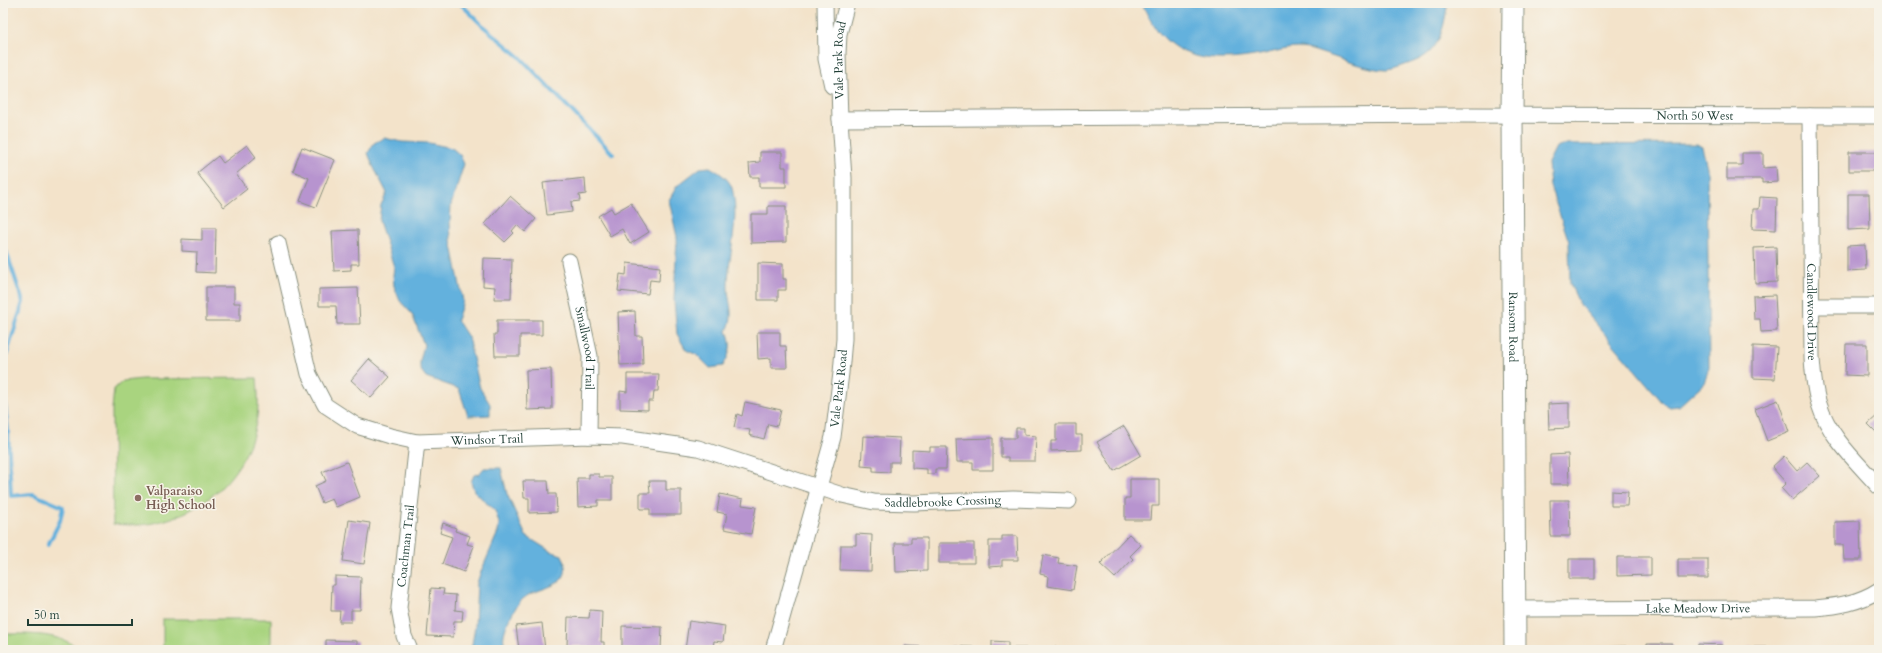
<svg xmlns="http://www.w3.org/2000/svg" width="1882" height="653" font-family="Cardo,serif">
<style>
.green{fill:#a9d47f;stroke:#64885a}
.water{fill:#63b1dd;stroke:#417788}
.lines{fill:none;stroke-linecap:round;stroke-linejoin:round}
.stream{stroke:#63b1dd;stroke-width:4}
.building{fill:#b794cf}
.minor-casing{stroke:#89907f;stroke-width:17}
.secondary-casing{stroke:#89907f;stroke-width:23}
.minor{stroke:#fff;stroke-width:15}
.secondary{stroke:#fff;stroke-width:21}
.education-dot{fill:#8d6e63;stroke:#f7f3e8;stroke-width:1.5}
.labels{text-anchor:middle;stroke-width:3;stroke-linejoin:round;paint-order:stroke}
.street-label{font-size:12px;fill:#1f3d34;stroke:#f7f3e8}
.education-label{font-size:12px;font-weight:bold;fill:#785e54;stroke:#f7f3e8;text-anchor:start}
</style>
<rect width="100%" height="100%" fill="#f7f3e8"/>
<filter id="ink" filterUnits="userSpaceOnUse"><feTurbulence type="fractalNoise" baseFrequency=".025" numOctaves="2"/><feDisplacementMap in="SourceGraphic" scale="8" xChannelSelector="R" yChannelSelector="G"/><feConvolveMatrix kernelMatrix="1 2 1 2 8 2 1 2 1" color-interpolation-filters="sRGB"/></filter>
<filter id="wash" filterUnits="userSpaceOnUse"><feTurbulence type="fractalNoise" baseFrequency=".012" numOctaves="4" result="noise"/><feDisplacementMap in="SourceGraphic" scale="16" xChannelSelector="R" yChannelSelector="G"/><feGaussianBlur stdDeviation="0.9" result="paint"/><feColorMatrix in="noise" values="0 0 0 0 0 0 0 0 0 0 0 0 0 0 0 0 0 1.4 0 .05"/><feComposite in="paint" operator="in"/></filter>
<g filter="url(#wash)">
<rect width="100%" height="100%" fill="#f3e3ca"/>
<path class="green" d="M257 378C258 391 259 404 257 417 249 472 206 513 153 523 140 526 126 525 113 524L112 409 114 389 123 381 142 379Z
M163 619H271V650H163Z
M3 634C29 634 59 632 81 650H3Z"/>
<path class="water" d="M1142 3H1446L1447 7C1443 31 1439 53 1413 62 1405 65 1395 69 1387 70 1371 70 1346 61 1331 56 1320 53 1310 48 1298 48 1284 48 1268 54 1254 56 1200 65 1164 56 1142 3Z
M384 138 402 142 429 143 452 148 460 155 464 164 451 205 450 223 451 240 463 301 457 320 468 337 480 388 490 404V415L468 416 459 389 426 377 420 369V361L424 345 412 314 400 301 394 286 393 275 394 267 379 221 381 205 387 193 373 166 368 153 374 143Z
M1697 144 1702 147 1707 167 1709 367 1704 383 1679 406 1669 407 1664 404 1580 305 1570 284 1569 242 1550 186 1548 163 1556 147 1562 145Z
M710 167C718 172 729 178 732 188 740 218 729 252 728 283 727 302 736 312 727 331 733 345 730 354 723 366L710 368 697 355 686 350 677 334 674 301 677 237 669 200 677 186 700 168Z
M484 468H501L507 494 526 536 550 551 562 555C577 589 540 585 524 598 516 604 501 631 504 642 504 644 506 647 507 650H471L475 627 477 583 480 574 498 532 499 523 495 511 474 491 471 482 474 475 479 474Z"/>
<g class="lines">
<path class="stream" d="M460 3 484 27 520 57 613 154
M3 247 6 251 23 302 3 366
M3 389 8 431 11 496 33 494 63 507 60 521 48 545"/>
</g>
<g id="blocks">
<path class="building" d="M247 145 256 157 236 174 247 189 224 207 197 173 218 156 223 163Z
M302 147 335 160 316 207 300 201 309 178 293 171Z
M760 152H782V167H786V187H759V177H750L749 163 760 162Z
M1849 152H1879V171H1849Z
M1742 153H1763V168L1776 167 1777 182 1762 183V179H1727V165H1742Z
M585 178 586 194 579 195 580 201 571 202 572 212 547 215 543 183Z
M1848 194H1869L1870 229 1848 230Z
M510 196 536 219 525 232 517 225 512 231 514 233 505 242 485 224Z
M1760 197 1777 198 1776 230 1752 229 1753 209H1759Z
M631 203 649 232 630 244 622 229 610 236 598 216 611 208 614 213Z
M768 206H786V242L751 243V214H768Z
M202 228H216L215 273 196 272 197 252 182 251V239L202 240Z
M358 230 359 264H351V270L334 271 332 231Z
M1865 245 1866 270 1847 271V246Z
M1776 247 1777 282 1755 283 1754 248Z
M484 258 512 259 511 299H494L495 287 483 286Z
M627 263 660 267 659 281 650 280 648 294 618 291 620 274 626 275Z
M758 263 783 264V279H786V290H778V300H758Z
M206 287H234V303H240V321H206Z
M358 288 360 324H337L336 306H319V289Z
M1775 295 1777 331 1761 332 1760 319H1754L1753 296Z
M635 311 636 336H642L643 364 620 365 618 312Z
M497 320H542V335H520V356H495L494 334H497Z
M757 332H780V346H786L787 368H771V358L758 359Z
M1846 344H1867V376L1845 375Z
M1753 346 1777 347 1775 379 1753 378Z
M369 359 390 377 371 398 351 380Z
M551 369 552 409 527 410 526 370Z
M627 374H659L658 391H654L653 401H648V410L620 409V391L627 392Z
M1778 400 1789 432 1767 441 1755 409Z
M745 402 781 410 777 426 768 424 764 439 749 435 750 430 734 427 737 414 742 416Z
M1569 403V428L1549 429 1548 404Z
M1879 414V435L1868 424Z
M1056 424H1076V435H1082V450L1051 451V441H1056Z
M1124 426 1141 455 1114 471 1097 442Z
M1016 428H1024V435L1036 436 1035 461H1008V457H1001V438H1016Z
M863 436 900 438 899 462H890V472L873 471V467L861 466Z
M993 438V470H973V462H957L956 439Z
M930 447H947L946 469H935V474H927V469L912 468V450L930 451Z
M1568 454 1569 484H1550V455Z
M1784 456 1797 471 1807 462 1820 476 1792 500 1781 488 1786 483 1772 467Z
M347 462 360 497 336 507 332 499 322 503 315 486 326 481 322 472Z
M589 474H599V477H612V500H598V506L578 507 577 478H589Z
M1130 479H1159V506H1152L1151 520H1125V498H1130Z
M523 481H548L549 494H556L557 512 529 513V498H524Z
M649 481H666V490H681V515H650V509H640V493H650Z
M1611 491 1628 492 1627 506H1611Z
M720 494 743 499 742 505 756 507 751 534 724 529 727 514 717 512Z
M1550 500H1569L1570 536H1551Z
M349 520 370 523 364 564 343 561Z
M1860 521 1861 560H1844L1843 545H1835V522Z
M443 523 456 528 455 531 470 536 467 544 474 546 464 572 442 564 452 537 440 533Z
M856 534 872 535 871 571 840 570 841 545H856Z
M1129 534 1141 545 1130 556 1133 559 1115 578 1100 564Z
M1002 536H1017L1018 560H1002V566L989 567V541H1002Z
M911 538H927V571L896 572 895 543H911Z
M939 543H974V563H939Z
M1043 555 1059 558 1058 563 1077 566 1073 590 1047 586 1048 576 1040 574Z
M1617 557H1651V575L1617 576Z
M1569 559H1595V579H1569Z
M1678 559H1708V578H1678Z
M335 576 361 577 360 610H351V622H339L340 611H331L332 585H335Z
M431 588 444 589 443 594 456 595 455 610 463 611 462 621H454L453 637 427 636Z
M590 610 602 611 601 642H604V650H588V646H567L568 617 589 618Z
M689 621 725 626 723 642 714 641 713 648 701 647V650H685Z
M542 623 545 650H519L516 626Z
M622 626 662 627 661 650 622 649Z
M326 640 357 641V650H326Z
M992 641 1008 642V648H1026V650H992Z
M1647 644H1672L1673 650H1647Z
M1698 644 1723 645V650H1698Z
M905 646 928 647V650H904Z
M950 646 973 647V650H950Z
M1626 646V650H1592V647Z
M1044 647H1081V650H1044Z
M1748 647H1786V650H1748Z"/>
</g>
</g>
<g filter="url(#ink)">
<use href="#blocks" fill-opacity="0" stroke="#89907f" stroke-width="1"/>
<g class="lines">
<g class="minor-casing">
<g id="minor">
<path d="M825 3 826 59 832 86"/>
<path id="s1" d="M1810 116 1812 358C1813 373 1814 389 1819 404 1829 437 1857 462 1879 487"/>
<path id="s2" d="M840 119 1459 115 1879 116"/>
<path id="s3" d="M278 243 309 374 325 405 357 426 390 436 417 442 589 436 623 437 698 448 842 495 874 502 914 503 1013 499 1069 501"/>
<path id="s4" d="M569 261 590 356 589 436"/>
<path d="M1812 306H1879"/>
<path id="s5" d="M1514 609 1815 608C1838 606 1859 603 1879 590"/>
<path id="s6" d="M410 650 404 636 399 608 417 442"/>
<path id="s7" d="M773 650 833 437 841 373 844 339V178L840 119 838 53 839 34 847 3"/>
</g>
</g>
<g class="secondary-casing">
<g id="secondary">
<path id="s8" d="M1513 3 1512 116 1515 650"/>
</g>
</g>
<use href="#minor" class="minor"/>
<use href="#secondary" class="secondary"/>
</g>
</g>
<circle class="education-dot" cx="138" cy="498" r="4"/>
<g class="labels">
<g class="street-label">
<text dy="4" stroke="none"><textPath href="#s7" startOffset="599">Vale Park Road</textPath></text>
<text dy="4" stroke="none"><textPath href="#s2" startOffset="855">North 50 West</textPath></text>
<text dy="4" stroke="none"><textPath href="#s1" startOffset="196">Candlewood Drive</textPath></text>
<text dy="4" stroke="none"><textPath href="#s8" startOffset="324">Ransom Road</textPath></text>
<text dy="4" stroke="none"><textPath href="#s4" startOffset="89">Smallwood Trail</textPath></text>
<text dy="4" stroke="none"><textPath href="#s7" startOffset="270">Vale Park Road</textPath></text>
<text dy="4" stroke="none"><textPath href="#s3" startOffset="340">Windsor Trail</textPath></text>
<text dy="4" stroke="none"><textPath href="#s3" startOffset="805">Saddlebrooke Crossing</textPath></text>
<text dy="4" stroke="none"><textPath href="#s6" startOffset="106">Coachman Trail</textPath></text>
<text dy="4" stroke="none"><textPath href="#s5" startOffset="184">Lake Meadow Drive</textPath></text>
</g>
<g class="education-label">
<text x="146" y="495">Valparaiso<tspan x="146" dy="14">High School</tspan></text>
</g>
</g>
<rect width="1882" height="653" fill="none" stroke="#f7f3e8" stroke-width="16"/>
<path d="M28 619v6h104v-6" fill="none" stroke="#1f3d34" stroke-width="2"/>
<text x="34" y="619" font-size="12" fill="#1f3d34" stroke="#f7f3e8" stroke-width="3" paint-order="stroke">50 m</text>
</svg>
